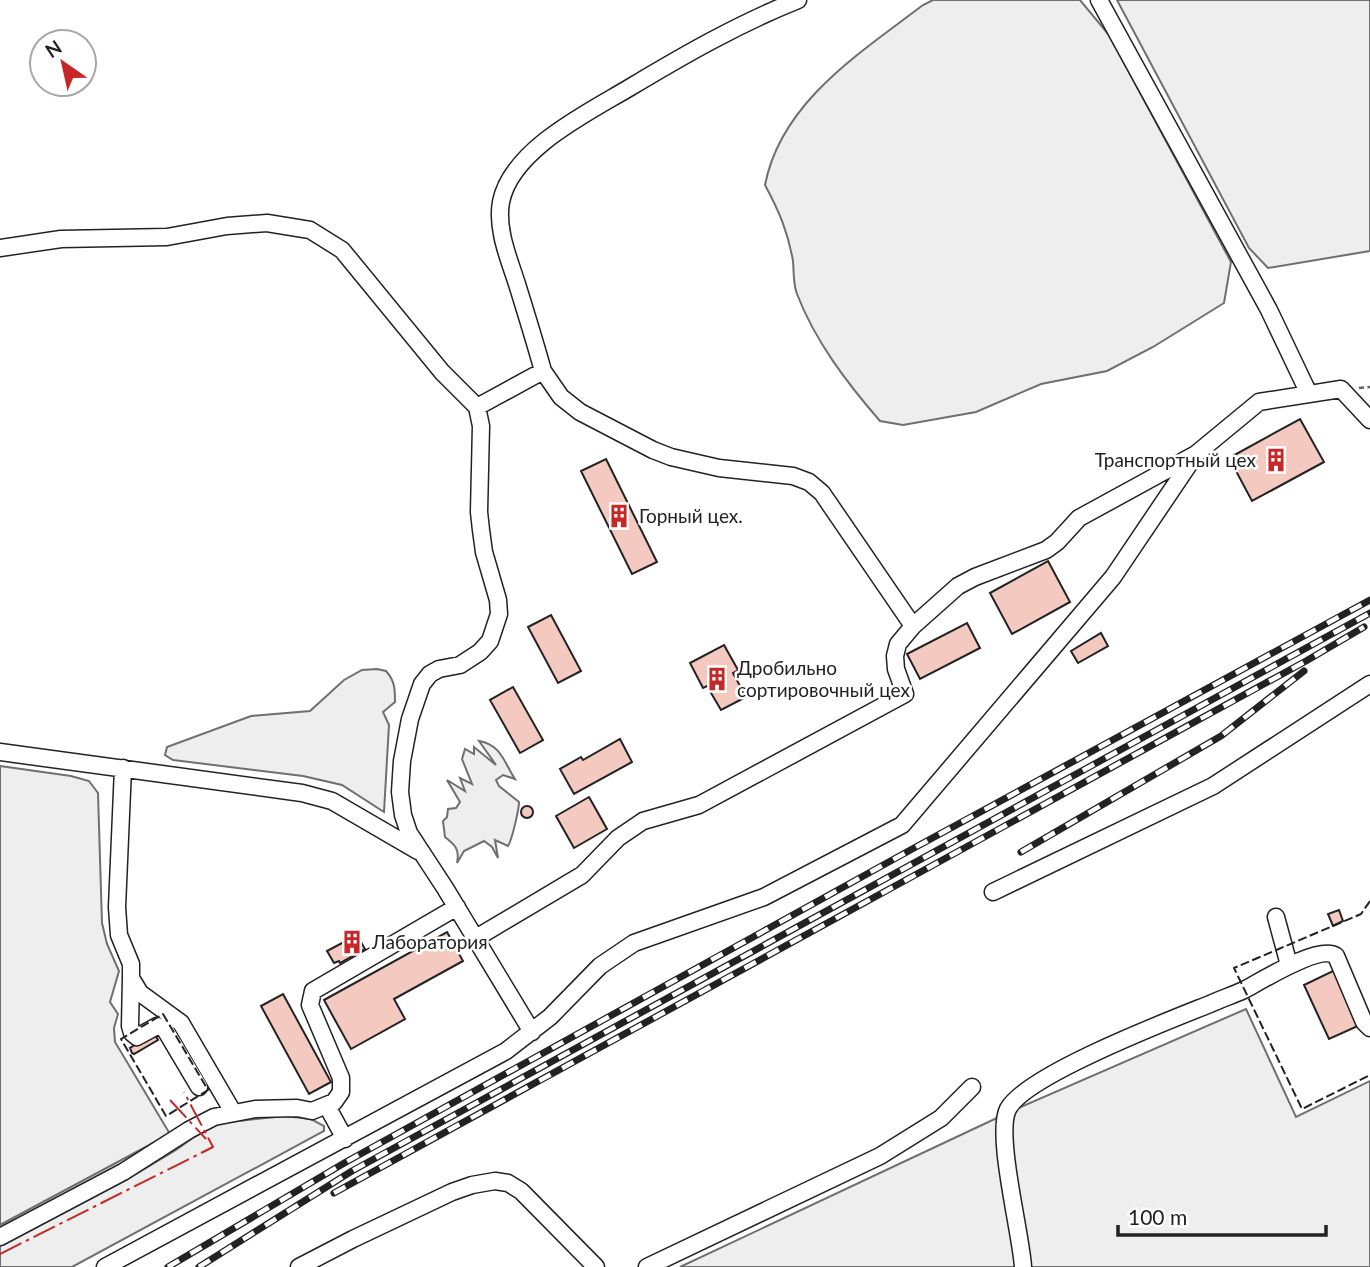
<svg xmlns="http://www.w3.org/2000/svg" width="1370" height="1267" font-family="Lato,sans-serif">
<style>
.green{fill:#eee;stroke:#6f6f6f;stroke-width:2}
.building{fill:#f3c9c0;stroke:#222;stroke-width:2}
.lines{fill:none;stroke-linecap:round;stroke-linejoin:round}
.minor-casing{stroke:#222;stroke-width:19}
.path{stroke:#646464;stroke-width:2.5;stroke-dasharray:5 3.5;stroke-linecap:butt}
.minor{stroke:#fff;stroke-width:16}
.rail-casing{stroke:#222;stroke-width:7}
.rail{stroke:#fff;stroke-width:4.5;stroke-dasharray:13;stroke-linecap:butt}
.fence{stroke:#222;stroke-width:2;stroke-dasharray:9 3.5;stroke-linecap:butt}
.power{stroke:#c62828;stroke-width:2;stroke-dasharray:24 5 3.5 5;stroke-linecap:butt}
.labels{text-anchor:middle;stroke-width:5;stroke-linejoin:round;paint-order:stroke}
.poi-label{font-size:19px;fill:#222;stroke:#fff;text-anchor:start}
</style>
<rect width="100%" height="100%" fill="#fff"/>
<path class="green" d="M933 0H1080L1109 35 1231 262 1224 303 1153 347 1107 371 1041 384 976 412 903 425 880 421C847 383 815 341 797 294 793 284 794 272 793 261 788 232 779 211 765 185 781 102 860 53 923 5Z
M1117 0H1370V251L1268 268 1249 248Z
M377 669 386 671C395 681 395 689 395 702L383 712 389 725 384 812 342 785 303 776 173 760 165 755 167 747 251 716 310 711 344 680 362 670Z
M479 741C502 745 504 763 515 779L503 775 496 780 499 786 519 802C519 809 512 840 508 846L495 840 498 858 492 847 484 841 464 851 457 863C460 849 455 845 445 837L443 821 447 817 448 809 456 808 460 802 447 780 465 791 460 778 472 784 462 759 465 749 474 754V747L496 765Z
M0 766 71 776 89 781 98 793 102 923 107 944 119 971 110 1002 118 1014 114 1028 115 1042 170 1134 0 1225Z
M1246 1009 1296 1117 1370 1081V1267H680L1016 1109Z
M284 1116 311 1119 324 1126V1131L72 1267H0V1245L131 1177 176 1150 208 1127 221 1123Z"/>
<path class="building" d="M1300 419 1324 462 1252 501 1229 458Z
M606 459 657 562 632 574 581 471Z
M1048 561 1070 602 1012 634 990 593Z
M551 615 581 671 558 683 528 627Z
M967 623 980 648 920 679 907 654Z
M1101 633 1108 646 1078 663 1071 651Z
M724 645 738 670 733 673 746 697 721 710 707 686 703 688 690 663Z
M513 687 543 740 520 753 490 700Z
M620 739 632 762 574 794 560 769 581 757 583 760Z
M589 797 607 829 574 848 556 816Z
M521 812a6 6 0 1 1 12 0a6 6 0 1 1-12 0Z
M1339 910 1343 921 1333 926 1328 914Z
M447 932 463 961 394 999 405 1019 351 1049 324 1000Z
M357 935 365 949 340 963 339 961 334 963 327 951Z
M1335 970 1360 1025 1329 1039 1304 985Z
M283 994 331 1082 309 1094 261 1006Z
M154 1033 158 1040 134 1054 132 1053 130 1048Z"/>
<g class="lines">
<g class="minor-casing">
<path id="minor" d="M1099 0 1269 310 1309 394
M0 248 61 239 167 237 227 226 267 223 310 230 342 250 442 372 477 407 481 426 479 512 481 530 484 552 498 600 499 614 490 641 480 652 460 665 439 669 430 674 422 684 410 719 402 761 400 792 403 815 409 833 445 888 532 1032
M543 371 561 397 580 412 653 450 671 457 719 468 793 476 809 482 822 493 913 626
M477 407 543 371C535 342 526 313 517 284 509 259 496 229 501 202 511 150 587 113 629 88 684 55 738 24 798 0
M0 752 302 793 332 801 418 851
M123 768 117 907 119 935 131 964V978L140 993 181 1023 233 1112
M993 892 1213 786 1370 684
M1276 917 1289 965
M476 938 582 875 618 838 643 821 699 805 905 694 896 669 895 656 898 644 913 626 958 586 975 577 1046 550 1057 542 1079 518 1196 454 1259 402 1341 389 1370 420
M131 978 130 1026 132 1033 137 1037 157 1026 164 1028 199 1087
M327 1106 345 1139
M0 1237 123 1172 189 1130 214 1117 255 1109 297 1108 312 1111 334 1102 341 1092V1078L310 1005 313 991 457 907
M105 1267 506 1051 550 1017 600 966 634 943 764 897 902 825 1113 577 1196 454
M299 1267 353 1239 452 1192 472 1185 495 1181 508 1183 521 1191 596 1267
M647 1267 880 1156 941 1118 972 1087
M1023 1267C1021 1233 995 1134 1008 1109 1026 1075 1170 1020 1210 1004 1221 999 1233 995 1244 990 1261 981 1320 944 1336 956L1364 1022 1370 1028"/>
</g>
<path class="path" d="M1359 388 1370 387"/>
<use href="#minor" class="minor"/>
<g class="rail-casing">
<path id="rail" d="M1021 852 1221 736 1304 671
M334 1193 1306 661 1364 627
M168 1267 346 1162 914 848 1370 600
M199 1267 352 1171 1370 613"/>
</g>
<use href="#rail" class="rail"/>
<path class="fence" d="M1370 901 1361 914 1234 968 1302 1109 1370 1075
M163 1014 208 1090 166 1116 121 1039Z"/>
<path class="power" d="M170 1100 206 1139
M0 1254 213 1147 184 1092"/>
</g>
<defs>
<g id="building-bare" transform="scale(1.89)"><path d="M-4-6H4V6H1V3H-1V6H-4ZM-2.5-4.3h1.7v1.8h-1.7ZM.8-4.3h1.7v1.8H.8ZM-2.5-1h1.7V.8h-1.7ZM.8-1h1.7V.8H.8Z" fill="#c62828" stroke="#fff" stroke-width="2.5" paint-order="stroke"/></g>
</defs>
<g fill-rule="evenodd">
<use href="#building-bare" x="1276" y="460"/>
<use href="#building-bare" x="619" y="516"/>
<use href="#building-bare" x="717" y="679"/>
<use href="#building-bare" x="352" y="942"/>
</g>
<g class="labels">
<g class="poi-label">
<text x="1256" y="467" text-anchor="end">Транспортный цех</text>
<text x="639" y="523">Горный цех.</text>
<text x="737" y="675">Дробильно<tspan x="737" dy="22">сортировочный цех</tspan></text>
<text x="372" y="949">Лаборатория</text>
</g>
</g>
<g transform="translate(63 63) rotate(326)"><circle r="33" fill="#ffffff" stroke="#a7a7a7" stroke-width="2"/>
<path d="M0-5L12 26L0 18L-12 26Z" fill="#c62828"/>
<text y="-10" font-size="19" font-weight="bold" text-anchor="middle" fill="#222222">N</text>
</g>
<path d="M1118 1225v10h208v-10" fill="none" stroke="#222222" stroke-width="3.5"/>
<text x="1128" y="1225" font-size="21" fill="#222222" stroke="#ffffff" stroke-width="5" paint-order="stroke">100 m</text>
</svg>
